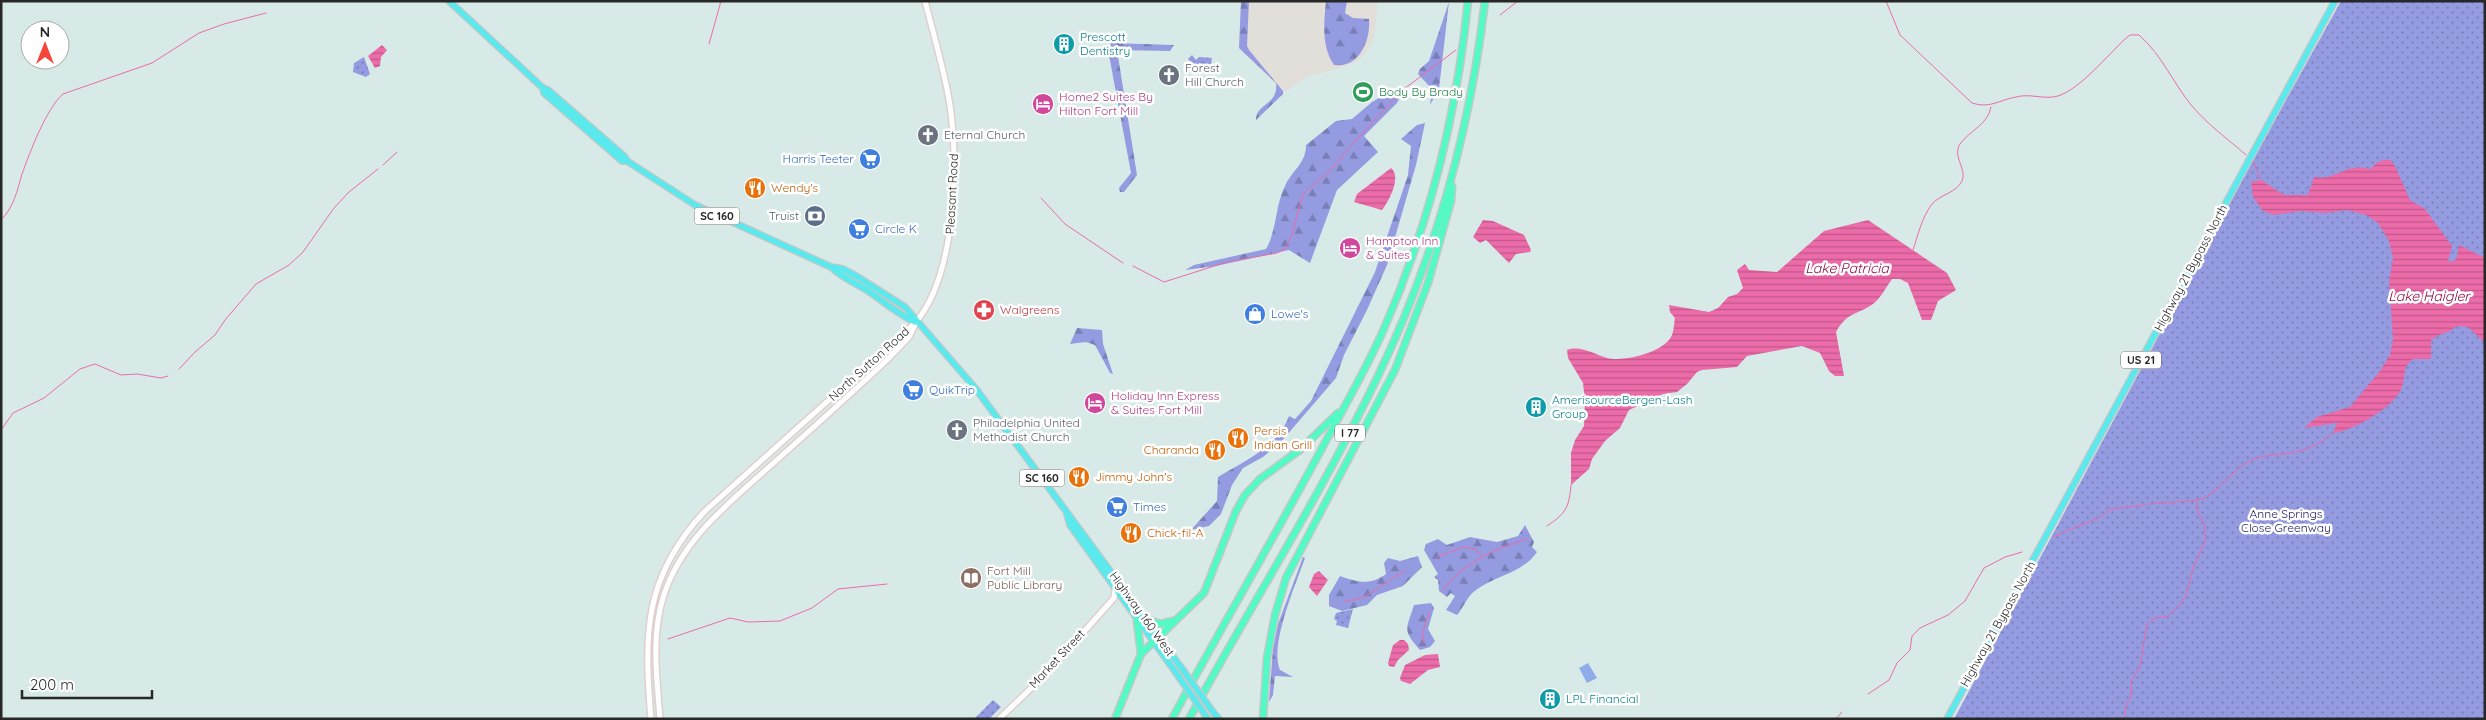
<svg xmlns="http://www.w3.org/2000/svg" width="2486" height="720" font-family="Quicksand,sans-serif">
<style>
.industrial{fill:#e2ded9}
.forest{fill:url(#forest-firs)}
.park{fill:url(#park-dots)}
.pitch{fill:#90ace8}
.water{fill:url(#water-rules)}
.lines{fill:none;stroke-linecap:round;stroke-linejoin:round}
.stream{stroke:#ec6ba9;stroke-width:1}
.secondary-casing{stroke:#e0cfce;stroke-width:8}
.primary-casing{stroke:#c7c7c7;stroke-width:8}
.highway-casing{stroke:#c7c7c7;stroke-width:9}
.secondary{stroke:#fff;stroke-width:5}
.primary{stroke:#5aeaee;stroke-width:5.5}
.highway{stroke:#52fbc6;stroke-width:6}
.primary-bridge-casing{stroke:#c7c7c7;stroke-width:8;stroke-linecap:butt}
.primary-bridge{stroke:#5aeaee;stroke-width:5.5}
.labels{text-anchor:middle;stroke-width:5;stroke-linejoin:round;paint-order:stroke}
.shield{fill:#fff;stroke:#686868;stroke-width:1}
.shield-label{font-size:11px;font-weight:bold;fill:#272727}
.culture-label{font-size:12px;fill:#0d838f;stroke:#fff;text-anchor:start}
.worship-label{font-size:12px;fill:#5b616d;stroke:#fff;text-anchor:start}
.leisure-label{font-size:12px;fill:#27864d;stroke:#fff;text-anchor:start}
.hotel-label{font-size:12px;fill:#b23c85;stroke:#fff;text-anchor:start}
.shop-label{font-size:12px;fill:#366cbe;stroke:#fff;text-anchor:start}
.food-label{font-size:12px;fill:#c56008;stroke:#fff;text-anchor:start}
.street-label{font-size:12px;fill:#272727;stroke:#fff}
.service-label{font-size:12px;fill:#4e5e75;stroke:#fff;text-anchor:end}
.health-label{font-size:12px;fill:#be3a42;stroke:#fff;text-anchor:start}
.park-label{font-size:12px;fill:#1d1a61;stroke:#fff}
.education-label{font-size:12px;fill:#785e54;stroke:#fff;text-anchor:start}
.water-label{font-size:14px;font-style:italic;fill:#930f44;stroke:#fff}
</style>
<defs>
<pattern id="forest-firs" width="22" height="20" patternUnits="userSpaceOnUse" patternTransform="scale(1.25)"><rect width="22" height="20" fill="#959be0"/><path d="M5 1l3.5 6h-7zM16 11l3.5 6h-7z" fill="#7a7eb6"/></pattern>
<pattern id="park-dots" width="8" height="8" patternUnits="userSpaceOnUse" patternTransform="scale(1.25)"><rect width="8" height="8" fill="#959be0"/><path d="M2 2h.1M6 6h.1" fill="none" stroke="#7a7eb6" stroke-width="1.8" stroke-linecap="round"/></pattern>
<pattern id="water-rules" width="6" height="5" patternUnits="userSpaceOnUse" patternTransform="scale(1.25)"><rect width="6" height="5" fill="#ec6ba9"/><path d="M0 2.5h6" fill="none" stroke="#bf588a"/></pattern>
</defs>
<rect width="100%" height="100%" fill="#d8eae7"/>
<path class="industrial" d="M1241 1H1378L1374 38 1365 55 1355 62 1344 67 1307 77 1285 92 1239 48Z"/>
<path class="forest" d="M1241 1H1249L1247 46 1249 50 1283 91V94L1256 120C1255 104 1279 105 1276 83L1239 48Z
M1326 1H1347L1345 13 1353 18 1369 19C1371 40 1359 69 1334 65 1321 46 1324 22 1326 1Z
M1449 2 1439 89 1430 105 1432 89 1418 74 1420 69 1429 61Z
M1111 43 1174 45 1170 51 1117 50 1137 175 1124 192H1120L1119 188 1131 173 1109 55Z
M1391 91 1399 99 1397 103 1364 136 1378 152 1337 190 1310 263 1289 250 1216 266 1185 270 1194 265 1266 249C1277 230 1275 206 1285 186 1292 170 1306 164 1306 145L1336 121 1352 119 1372 102Z
M1425 123 1416 165 1387 265 1367 310 1344 355 1336 378 1280 443 1263 457 1243 468 1232 485 1221 514 1209 526 1191 530 1217 501 1218 477C1244 461 1278 447 1289 416L1295 419 1311 401 1375 272 1408 175 1411 146 1401 139 1417 125Z
M1077 328 1102 330 1103 344 1113 374 1110 373 1095 345 1086 342 1070 344Z
M1525 525 1534 542 1532 547 1537 552C1523 573 1496 575 1476 590 1467 596 1464 607 1457 615L1446 610 1455 596 1451 593 1447 597 1439 591 1438 580 1434 577 1438 574 1424 550 1426 544 1438 539 1447 545 1470 537 1497 542 1518 536Z
M1418 556 1422 567 1403 586 1377 595 1367 605 1342 611 1329 606V595L1340 576C1357 582 1370 586 1386 574L1384 563 1388 558 1400 561Z
M1303 557 1305 558C1296 584 1269 645 1280 670L1293 677 1275 676 1273 695 1269 702 1273 648 1278 624Z
M1431 603 1434 608 1428 629 1435 641 1430 647 1420 650C1402 629 1406 631 1414 605Z"/>
<path class="park" d="M2341 1H2485V719H1954L2250 165Z
M1192 55 1196 60 1199 57 1212 58 1211 65 1203 68 1199 63 1195 67 1188 59Z
M364 57 370 74 366 77 353 72 354 63Z
M1353 609 1348 628 1336 625 1337 621 1334 619 1336 613Z
M993 700 1001 707 989 719H974Z"/>
<path class="pitch" d="M1588 663 1597 678 1587 683 1579 668Z"/>
<path class="water" d="M382 45 387 50 381 57 380 66 375 68 368 56Z
M2384 160H2390L2395 166 2410 200 2425 209 2452 246 2448 261 2453 262 2457 257 2459 245 2485 258V343L2468 327 2457 326C2449 333 2440 333 2431 340V359H2413C2402 367 2406 375 2402 387 2395 407 2353 431 2333 433L2337 423 2304 428 2317 417 2350 407 2380 371 2390 355 2393 339 2389 281 2393 258 2389 241 2378 223 2366 215 2347 210 2325 213 2300 211 2274 215 2263 211 2253 197 2251 182 2261 180 2284 195H2308L2314 177C2336 181 2345 162 2371 169L2376 163Z
M1391 168C1402 177 1389 201 1382 210L1354 202 1357 194Z
M1483 220 1493 221 1524 235 1531 250 1530 252 1516 254 1509 263 1486 240 1480 243 1473 237Z
M1868 220 1947 273 1956 290 1938 301 1931 320H1922L1908 283 1900 279H1892C1886 287 1881 298 1873 304 1857 315 1847 312 1836 332L1844 376H1835L1829 371 1820 353 1802 346 1747 356 1737 367 1702 370 1697 372 1687 384 1677 392 1663 394 1629 410 1620 428 1605 441 1592 459 1589 469 1571 485V453L1575 440 1584 426 1585 401 1583 383 1568 358 1567 350C1580 345 1594 354 1607 358 1624 362 1662 353 1671 337 1674 332 1674 323 1675 318L1670 312 1669 305 1709 312 1718 308 1728 297 1737 294 1743 288 1737 270 1745 264 1749 270 1777 272 1824 231Z
M1319 571 1328 580 1317 596 1309 587 1314 574Z
M1400 640H1404L1408 644 1409 650 1398 660 1394 667 1389 666 1388 663 1393 645Z
M1438 654 1440 667 1428 670 1410 684 1401 681 1400 678 1405 665 1425 655Z"/>
<g class="lines">
<path class="stream" d="M1886 1 1900 35 1972 103C1990 109 1999 100 2016 97 2030 93 2044 100 2058 96 2080 89 2108 55 2125 39L2130 35H2139C2162 55 2173 83 2192 106 2208 125 2228 139 2246 155
M1500 15 1518 1
M709 44 721 1
M1404 89 1456 50
M2253 161 2261 180
M383 165 397 152
M1041 198 1065 224 1123 263
M1 220C14 207 17 191 22 174 30 152 46 109 63 94L152 63 199 33 224 24 266 13
M1913 250C1918 235 1922 217 1932 204 1941 194 1956 193 1962 181 1967 168 1952 157 1960 144 1970 130 1988 125 1991 107
M1133 266 1164 282 1227 262 1277 253 1285 249 1292 235 1303 194 1331 170 1347 150 1397 96
M179 369 195 352 215 335 225 320 256 284 289 265 303 252 334 208 349 192 378 169
M1 430 13 413 44 398 80 369 95 364 121 375 137 374 161 378 168 376
M2148 504C2158 503 2200 501 2205 498 2223 487 2234 467 2254 459 2268 454 2281 455 2295 452 2310 449 2321 442 2333 433
M1547 526C1566 513 1569 508 1571 485
M2053 537 2100 517 2110 509 2145 505
M1437 557 1464 547 1476 549 1481 556
M1443 590C1463 563 1496 548 1527 539
M1345 601C1370 600 1384 581 1405 571
M668 639 730 618 748 622 780 621 812 608 838 589 887 584
M1424 643 1422 634 1429 613
M1868 694 1889 680 1897 663 1910 650 1912 636 1920 628 1948 615 1965 601 1984 568 2005 557 2022 552
M1836 719 1842 712
M2125 719 2126 706 2131 697V682L2140 666 2147 624 2153 619 2168 616 2180 605 2186 595 2194 566 2206 539 2204 524 2196 508 2198 501"/>
<g class="secondary-casing">
<path id="secondary" d="M651 719C644 635 643 577 705 511L916 322C957 273 960 155 948 94 942 63 933 32 925 1
M660 719C657 678 651 637 663 598 681 538 734 499 778 459 815 426 852 393 888 359L909 337 915 325
M999 719 1048 672 1114 598 1115 589"/>
</g>
<g class="primary-casing">
<path id="primary" d="M449 1 543 88 548 90 625 157 627 161
M543 88 544 93 622 161H627L695 205 831 267C841 277 853 282 865 289 882 300 897 314 915 322
M831 267 843 269 856 276 905 307 976 389 1183 670
M1067 514 1070 525 1179 677
M1213 712 1219 719
M1947 719 2335 1"/>
</g>
<g class="highway-casing">
<path id="highway" d="M1146 619 1160 624 1173 621
M1141 654 1204 593 1236 511 1245 495 1260 479 1301 449 1338 413
M1115 719 1141 654 1137 621
M1172 719C1223 624 1278 531 1328 437 1347 402 1367 367 1383 331 1428 228 1457 114 1468 1
M1189 719C1251 605 1321 495 1377 378 1434 260 1470 131 1485 1
M1263 719 1267 658 1275 615 1286 578 1395 370 1428 283 1451 201 1452 186"/>
</g>
<use href="#secondary" class="secondary"/>
<use href="#primary" class="primary"/>
<use href="#highway" class="highway"/>
<g class="primary-bridge-casing">
<path id="primary-bridge" d="M1183 670 1213 712
M1179 677 1208 719"/>
</g>
<use href="#primary-bridge" class="primary-bridge"/>
</g>
<defs>
<g id="building-disc" transform="scale(1.125)"><circle r="9.5" fill="#0f9aa8" stroke="#fff"/><path d="M-4-6H4V6H1V3H-1V6H-4ZM-2.5-4.3h1.7v1.8h-1.7ZM.8-4.3h1.7v1.8H.8ZM-2.5-1h1.7V.8h-1.7ZM.8-1h1.7V.8H.8Z" fill="#fff"/></g>
<g id="church-disc" transform="scale(1.125)"><circle r="9.5" fill="#6b7280" stroke="#fff"/><path d="M-1.2-6h2.4v3.5h3.3v2.4h-3.3V6h-2.4V-.1h-3.3v-2.4h3.3Z" fill="#fff"/></g>
<g id="stadium-disc" transform="scale(1.125)"><circle r="9.5" fill="#2e9e5b" stroke="#fff"/><path d="M0-5a6.5 5 0 1 0 0 10a6.5 5 0 1 0 0-10ZM-3.5-1.8h7v3.6h-7Z" fill="#fff"/></g>
<g id="hotel-disc" transform="scale(1.125)"><circle r="9.5" fill="#d1479c" stroke="#fff"/><path d="M-6-4.5h1.5V1H6V5H4.5V3h-9V5H-6ZM-4 0a1.8 1.8 0 1 1 3.6 0ZM.5 0V-2.5h3Q6-2.5 6 0Z" fill="#fff"/></g>
<g id="supermarket-disc" transform="scale(1.125)"><circle r="9.5" fill="#3f7fe0" stroke="#fff"/><path d="M-6-5.5h2.5l.6 2H6L4.5 2H-2.5L-4.4-4H-6ZM-1.5 3.2a1.3 1.3 0 1 0 .1 0ZM3 3.2a1.3 1.3 0 1 0 .1 0Z" fill="#fff"/></g>
<g id="restaurant-disc" transform="scale(1.125)"><circle r="9.5" fill="#e8710a" stroke="#fff"/><path d="M-5-6h1v4h1v-4h1v4h1v-4h1v5L-1.5 .5V6h-2V.5L-5-1ZM5-6V6H3V1.5H1.5Q1.5-4 5-6Z" fill="#fff"/></g>
<g id="bank-disc" transform="scale(1.125)"><circle r="9.5" fill="#5c6f8a" stroke="#fff"/><path d="M-6-4H6V4H-6ZM0-2.3a2.3 2.3 0 1 0 0 4.6a2.3 2.3 0 1 0 0-4.6Z" fill="#fff"/></g>
<g id="pharmacy-disc" transform="scale(1.125)"><circle r="9.5" fill="#e0444e" stroke="#fff"/><path d="M-2-6h4v4h4v4h-4v4h-4v-4h-4v-4h4Z" fill="#fff"/></g>
<g id="shop-disc" transform="scale(1.125)"><circle r="9.5" fill="#3f7fe0" stroke="#fff"/><path d="M-5-2.5h2.3a2.7 3.5 0 0 1 5.4 0H5L5.5 6h-11ZM-1.5-2.5h3a1.5 2.3 0 0 0-3 0Z" fill="#fff"/></g>
<g id="library-disc" transform="scale(1.125)"><circle r="9.5" fill="#8d6e63" stroke="#fff"/><path d="M-6-4Q-3-5.5-.7-3.5V5Q-3 3-6 4ZM6-4Q3-5.5 .7-3.5V5Q3 3 6 4Z" fill="#fff"/></g>
</defs>
<g fill-rule="evenodd">
<use href="#building-disc" x="1064" y="44"/>
<use href="#church-disc" x="1169" y="75"/>
<use href="#stadium-disc" x="1363" y="92"/>
<use href="#hotel-disc" x="1043" y="104"/>
<use href="#church-disc" x="928" y="135"/>
<use href="#supermarket-disc" x="870" y="159"/>
<use href="#restaurant-disc" x="755" y="188"/>
<use href="#bank-disc" x="815" y="216"/>
<use href="#supermarket-disc" x="859" y="229"/>
<use href="#hotel-disc" x="1350" y="248"/>
<use href="#pharmacy-disc" x="984" y="310"/>
<use href="#shop-disc" x="1255" y="314"/>
<use href="#supermarket-disc" x="913" y="390"/>
<use href="#hotel-disc" x="1095" y="403"/>
<use href="#building-disc" x="1536" y="407"/>
<use href="#church-disc" x="957" y="430"/>
<use href="#restaurant-disc" x="1238" y="438"/>
<use href="#restaurant-disc" x="1215" y="450"/>
<use href="#restaurant-disc" x="1079" y="477"/>
<use href="#supermarket-disc" x="1117" y="507"/>
<use href="#restaurant-disc" x="1131" y="533"/>
<use href="#library-disc" x="971" y="578"/>
<use href="#building-disc" x="1550" y="699"/>
</g>
<g class="labels">
<g class="shield">
<rect x="694.5" y="207.5" width="45" height="17" rx="4"/>
<rect x="2121" y="351.5" width="40" height="17" rx="4"/>
<rect x="1335" y="424.5" width="30" height="17" rx="4"/>
<rect x="1019.5" y="469.5" width="45" height="17" rx="4"/>
</g>
<g class="shield-label">
<text x="717" y="220">SC 160</text>
<text x="2141" y="364">US 21</text>
<text x="1350" y="437">I 77</text>
<text x="1042" y="482">SC 160</text>
</g>
<g class="culture-label">
<text x="1080" y="41">Prescott<tspan x="1080" dy="14">Dentistry</tspan></text>
<text x="1552" y="404">AmerisourceBergen-Lash<tspan x="1552" dy="14">Group</tspan></text>
<text x="1566" y="703">LPL Financial</text>
</g>
<g class="worship-label">
<text x="1185" y="72">Forest<tspan x="1185" dy="14">Hill Church</tspan></text>
<text x="944" y="139">Eternal Church</text>
<text x="973" y="427">Philadelphia United<tspan x="973" dy="14">Methodist Church</tspan></text>
</g>
<g class="leisure-label">
<text x="1379" y="96">Body By Brady</text>
</g>
<g class="hotel-label">
<text x="1059" y="101">Home2 Suites By<tspan x="1059" dy="14">Hilton Fort Mill</tspan></text>
<text x="1366" y="245">Hampton Inn<tspan x="1366" dy="14">&amp; Suites</tspan></text>
<text x="1111" y="400">Holiday Inn Express<tspan x="1111" dy="14">&amp; Suites Fort Mill</tspan></text>
</g>
<g class="shop-label">
<text x="854" y="163" text-anchor="end">Harris Teeter</text>
<text x="875" y="233">Circle K</text>
<text x="1271" y="318">Lowe's</text>
<text x="929" y="394">QuikTrip</text>
<text x="1133" y="511">Times</text>
</g>
<g class="food-label">
<text x="771" y="192">Wendy's</text>
<text x="1254" y="435">Persis<tspan x="1254" dy="14">Indian Grill</tspan></text>
<text x="1199" y="454" text-anchor="end">Charanda</text>
<text x="1095" y="481">Jimmy John's</text>
<text x="1147" y="537">Chick-fil-A</text>
</g>
<g class="street-label">
<text transform="translate(952 194) rotate(-87)" y="4">Pleasant Road</text>
<text transform="translate(2191 268) rotate(-62)" y="4">Highway 21 Bypass North</text>
<text transform="translate(869 364) rotate(-42)" y="4">North Sutton Road</text>
<text transform="translate(1142 614) rotate(54)" y="4">Highway 160 West</text>
<text transform="translate(1998 624) rotate(-61)" y="4">Highway 21 Bypass North</text>
<text transform="translate(1057 659) rotate(-47)" y="4">Market Street</text>
</g>
<g class="service-label">
<text x="799" y="220">Truist</text>
</g>
<g class="health-label">
<text x="1000" y="314">Walgreens</text>
</g>
<g class="park-label">
<text x="2286" y="518">Anne Springs<tspan x="2286" dy="14">Close Greenway</tspan></text>
</g>
<g class="education-label">
<text x="987" y="575">Fort Mill<tspan x="987" dy="14">Public Library</tspan></text>
</g>
<g class="water-label">
<text x="1847" y="273">Lake Patricia</text>
<text x="2429" y="301">Lake Haigler</text>
</g>
</g>
<rect width="2486" height="720" fill="none" stroke="#272727" stroke-width="5"/>
<g transform="translate(45 45)"><circle r="24" fill="#ffffff" stroke="#a9a9a9"/>
<path d="M0-4L9 19L0 12L-9 19Z" fill="#f64639"/>
<text y="-8" font-size="14" font-weight="bold" text-anchor="middle" fill="#272727">N</text>
</g>
<path d="M22 690v8h130v-8" fill="none" stroke="#272727" stroke-width="2.5"/>
<text x="30" y="690" font-size="15" fill="#272727" stroke="#ffffff" stroke-width="4" paint-order="stroke">200 m</text>
</svg>
